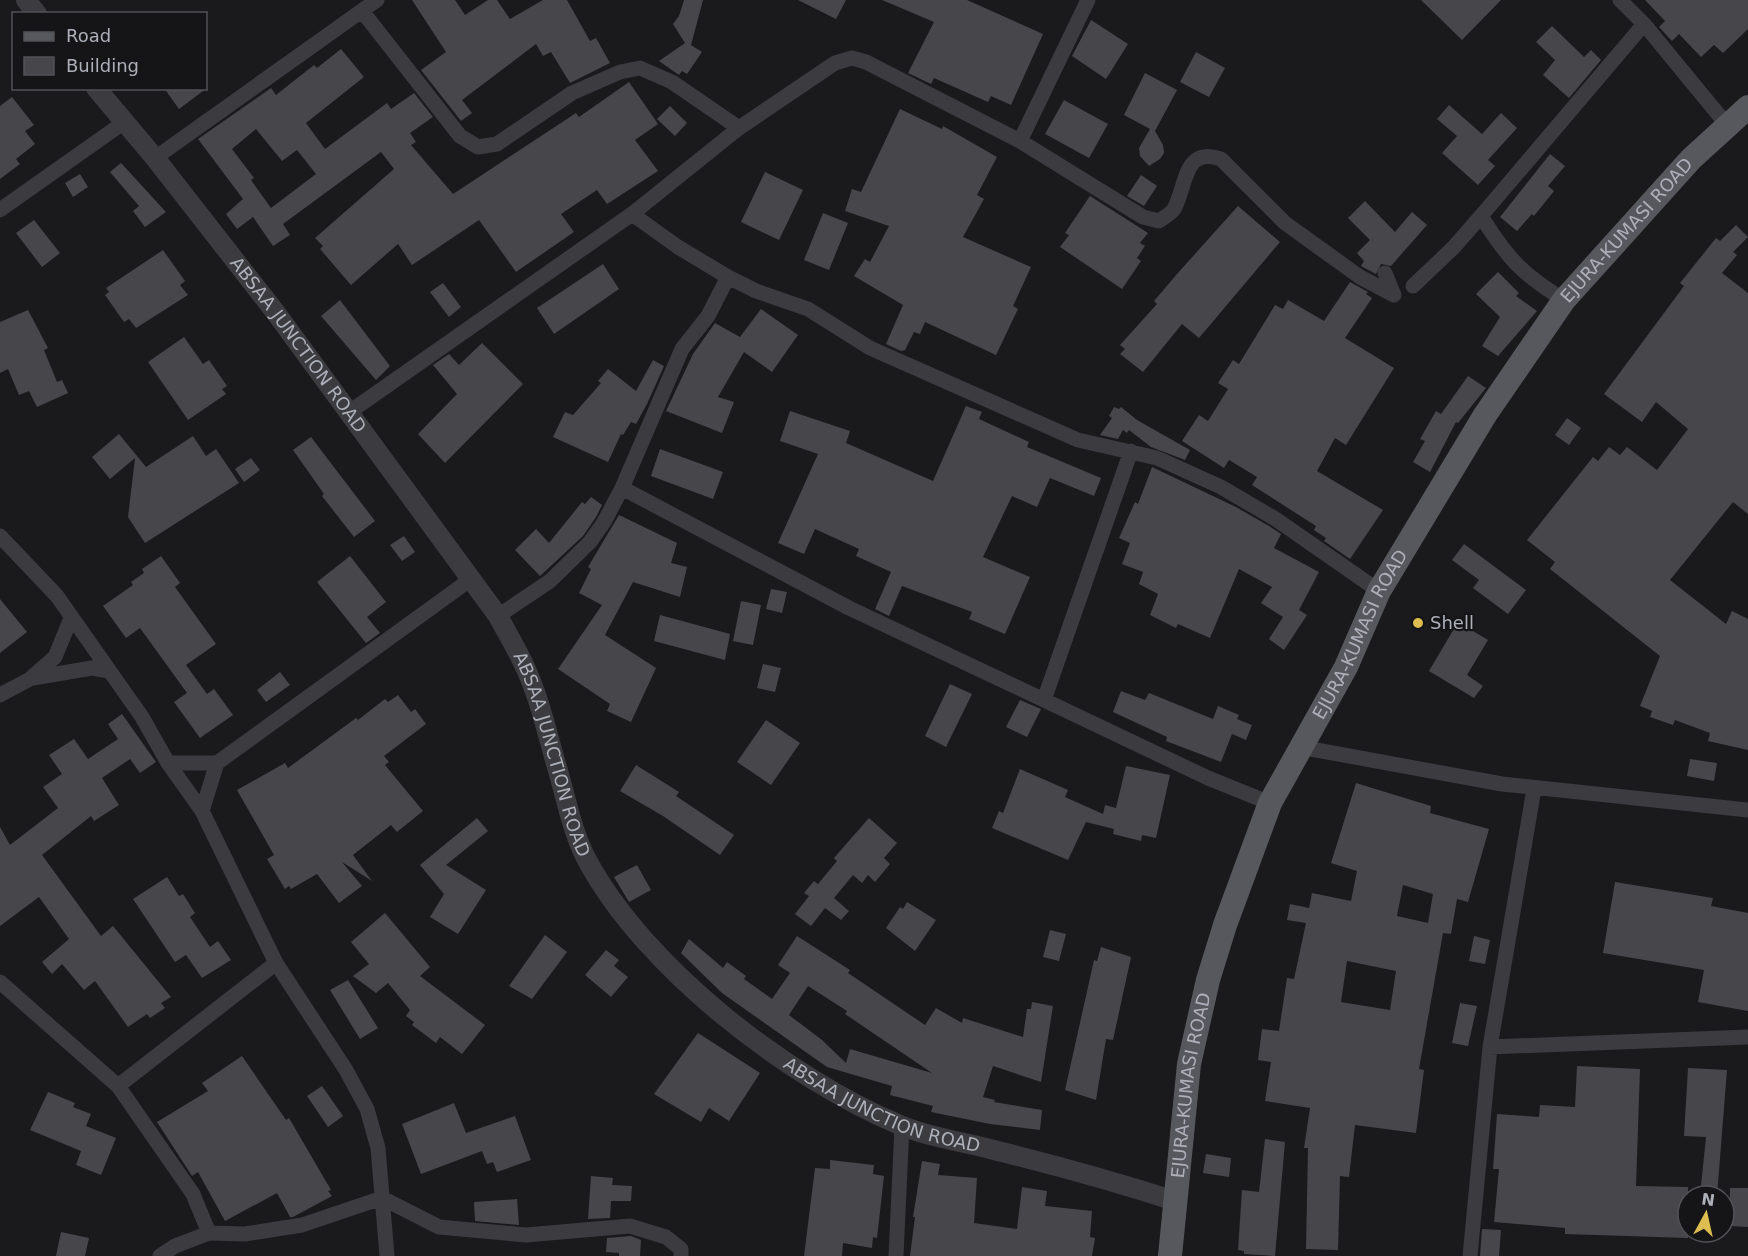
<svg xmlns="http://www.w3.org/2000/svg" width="1748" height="1256" font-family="'DejaVu Sans',sans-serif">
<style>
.building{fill:#47474b;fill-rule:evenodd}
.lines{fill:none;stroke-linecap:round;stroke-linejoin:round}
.minor{stroke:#3b3b40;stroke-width:15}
.tertiary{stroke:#3b3b40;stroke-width:20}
.primary{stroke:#57585e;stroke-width:24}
.poi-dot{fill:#ddbd4f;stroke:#151416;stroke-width:2}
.labels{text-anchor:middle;stroke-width:4.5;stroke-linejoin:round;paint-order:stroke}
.street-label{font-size:18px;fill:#adb0b9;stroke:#151416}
.poi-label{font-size:18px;fill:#adb0b9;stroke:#151416;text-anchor:start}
</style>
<rect width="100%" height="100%" fill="#1a191b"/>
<path class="building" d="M412 0H455L465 15 488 0H497L510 19 543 0H567L590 41 596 38 610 63 570 83 551 52 543 56 536 44 462 100 472 113 461 121 421 70 446 52Z
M684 0H703L691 45 702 52 687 74 682 71 679 75 659 61 685 43 673 24 679 16Z
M798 0H846L836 19Z
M882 0H967L1043 34 1011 105 991 96 988 102 934 78 931 84 908 73 934 22Z
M1421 0H1501L1462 40Z
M1645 0H1748V29L1723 53 1714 45 1701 57 1679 34 1672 41 1659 27 1665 21Z
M1091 20 1128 44 1106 79 1072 56Z
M1552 26 1584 57 1591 50 1601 60 1569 98 1543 75 1555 60 1536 42Z
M341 49 364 77 306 123 325 149 387 103 391 109 414 93 433 117 410 133 416 142 411 145 453 194 576 113 579 117 629 82 658 124 635 140 658 171 607 204 597 190 561 214 574 232 516 272 479 220 412 265 398 244 351 285 320 249 323 246 315 238 394 169 381 152 283 224 290 235 273 246 253 217 237 229 226 214 243 199 198 139 271 88 276 95 314 65 317 68ZM256 129 282 161 297 150 316 174 271 208 251 180 254 178 232 149Z
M1196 52 1225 68 1209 97 1180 82Z
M1145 73 1177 90 1155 131 1163 145 1164 153 1160 159 1149 166 1140 156 1139 148 1150 129 1124 115Z
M164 88H207L179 109Z
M12 97 34 125 25 131 35 144 16 159 20 164 0 179V106Z
M1064 100 1108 124 1089 158 1045 134Z
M1449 105 1482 134 1501 113 1517 128 1488 160 1495 166 1478 185 1442 153 1457 136 1437 119Z
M670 106 687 123 675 136 657 119Z
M900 109 942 129 943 126 997 157 977 195 984 199 963 237 1031 267 1013 306 1018 309 996 355 925 322 920 334 914 332 905 350 901 351 886 344 903 305 854 276 865 259 870 262 889 226 845 211 852 189 861 192Z
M1550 154 1565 166 1548 186 1554 191 1534 216 1532 214 1517 231 1500 217Z
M121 163 166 212 145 227 133 211 139 206 110 172Z
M765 172 803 190 779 240 741 222Z
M80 174 88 187 73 197 65 183Z
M1141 175 1157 186 1144 206 1127 196Z
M1090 196 1148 233 1140 243 1145 246 1137 258 1141 261 1122 289 1060 247 1069 235 1065 233Z
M1365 201 1395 232 1412 212 1427 225 1391 266 1381 264 1376 274 1361 266 1364 261 1357 253 1370 240 1348 218Z
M1238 206 1280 242 1199 338 1182 324 1143 372 1120 354 1125 349 1120 345 1157 304 1154 301 1177 274Z
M823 213 848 223 829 270 804 260Z
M34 220 60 253 42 267 16 233Z
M1736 225 1748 237 1733 252 1737 255 1722 273 1748 293V514L1733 502 1670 580 1726 624 1732 611 1748 619V750L1708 741 1710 733 1675 720 1673 725 1650 717 1652 711 1640 706 1660 656 1550 569 1555 562 1527 540 1593 457 1598 461 1609 447 1620 455 1627 447 1657 470 1688 429 1656 402 1642 422 1604 394 1684 286 1680 283 1716 238 1720 241Z
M163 250 185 281 180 285 188 295 136 328 129 319 124 322 105 295 109 292 106 288Z
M603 264 619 289 554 334 537 308Z
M1498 272 1519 293 1516 296 1537 311 1498 356 1482 346 1500 317 1476 294Z
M1350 282 1368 292 1366 294 1372 298 1345 338 1394 368 1346 445 1335 438 1317 471 1383 510 1350 559 1324 541 1326 538 1314 530 1316 526 1252 485 1257 477 1229 460 1224 468 1182 441 1199 415 1208 421 1228 389 1218 383 1233 360 1239 364 1275 305 1283 309 1288 300 1324 321Z
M443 283 461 307 449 317 430 292Z
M340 300 390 366 376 380 321 316Z
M761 309 798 335 772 372 744 352 718 397 734 402 722 433 666 411 693 354 715 323 740 337Z
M28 310 48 348 44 350 57 382 62 380 68 393 37 407 29 391 19 395 8 369 0 373V322Z
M184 337 203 364 209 360 227 386 222 389 226 394 188 420 148 362Z
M482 343 523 384 445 463 418 434 457 394 433 365 449 354 459 365Z
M653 360 664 366 647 404 636 424 631 422 623 435 621 434 608 462 553 437 565 412 573 415 601 383 598 381 608 369 636 391Z
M1468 376 1486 388 1458 423 1456 422 1430 472 1413 462 1425 441 1420 439 1436 411 1441 414Z
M966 406 982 412 979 419 1029 442 1027 447 1101 478 1094 496 1050 478 1037 507 1012 496 983 557 1030 577 1005 634 969 619 972 612 902 586 889 616 875 609 891 572 856 556 859 549 815 529 804 554 778 543 818 454 780 441 790 411 850 431 846 443 933 481Z
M1114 407 1119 409 1121 407 1137 420 1190 450 1185 460 1151 447 1129 430 1127 433 1123 430 1118 439 1100 435 1112 418 1109 416Z
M1567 418 1581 428 1569 445 1555 435Z
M119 434 146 467 193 436 206 456 216 449 239 483 145 543 128 517 135 458 110 479 92 457Z
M311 437 375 521 354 537 322 496 324 494 293 450Z
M660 449 723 472 713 499 651 476Z
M251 458 260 470 244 482 235 469Z
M1152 467 1236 507 1269 526 1281 534 1274 548 1319 572 1299 610 1307 615 1284 650 1269 639 1283 617 1261 603 1272 587 1239 569 1210 638 1178 624 1176 628 1150 615 1158 594 1139 584 1143 572 1122 564 1130 543 1119 538 1135 502 1138 504Z
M591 497 602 505 596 517 583 536 540 576 515 550 536 529 549 543 582 502 585 504Z
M619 515 677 543 671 563 687 567 680 597 633 582 605 635 656 668 631 722 607 711 610 704 558 669 602 605 579 593 591 569 588 567Z
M404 536 415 552 402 561 390 545Z
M1464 544 1526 590 1508 614 1473 588 1479 580 1452 560Z
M161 556 180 583 175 587 216 644 186 665 207 694 214 689 233 715 200 738 174 702 187 693 140 628 126 638 103 606 133 585 131 582 144 573 142 569Z
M350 556 386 602 367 617 380 633 366 643 317 582Z
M771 589 787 592 782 613 766 609Z
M0 599 27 632 0 653Z
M741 601 761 605 753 645 733 641Z
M660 615 730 634 725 660 654 641Z
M1458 622 1488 640 1467 675 1483 686 1474 698 1429 671Z
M763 664 781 668 775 692 757 688Z
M280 672 290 685 266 702 257 690Z
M950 684 972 694 946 747 925 736Z
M1121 691 1145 700 1149 693 1213 719 1218 706 1239 715 1237 719 1252 725 1246 740 1232 734 1221 762 1166 741 1167 737 1113 712Z
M398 695 411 712 415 709 426 724 384 756 389 762 385 765 423 811 397 832 391 825 353 855 372 881 342 862 362 886 339 903 317 874 291 889 289 886 285 889 267 859 274 855 237 790 285 763 288 768 356 718 358 720 385 699 388 702Z
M1020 700 1041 709 1027 737 1006 727Z
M122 714 156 762 140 773 130 759 102 778 119 805 94 821 91 816 42 855 101 936 113 926 171 997 161 1003 165 1008 150 1018 147 1014 128 1027 95 981 84 990 62 964 52 974 42 962 69 939 39 897 0 926V827L10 845 58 808 43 787 62 774 49 755 74 739 88 759 118 739 108 724Z
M766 720 800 743 771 785 737 762Z
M1690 759 1717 763 1714 781 1687 776Z
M636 765 679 792 676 796 734 835 720 855 663 816 620 791Z
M1126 766 1170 775 1156 838 1142 835 1141 841 1113 834 1114 829 1086 822 1068 860 992 828 999 811 1003 813 1020 769 1068 790 1065 797 1103 814 1105 805 1116 808Z
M1356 783 1431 806 1430 813 1489 829 1468 902 1457 899 1451 934 1443 933 1419 1069 1424 1070 1416 1133 1355 1125 1349 1177 1340 1176 1338 1250 1306 1249 1308 1148H1304L1310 1108 1265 1101 1271 1062 1258 1060 1262 1029 1279 1031 1287 978 1294 979 1306 923 1287 920 1290 904 1309 908 1312 893 1351 901 1357 871 1331 863ZM1403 885 1433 894 1428 923 1397 916ZM1347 961 1396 971 1390 1010 1341 1002Z
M477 818 488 831 446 865 486 890 458 934 430 917 444 894 420 865Z
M869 818 897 843 884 858 890 864 875 882 868 875 862 883 853 875 834 898 849 911 841 920 825 908 811 926 795 914 809 896 804 893 814 881 818 884 837 861 834 858Z
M637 865 651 890 629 902 614 877Z
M167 877 179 896 183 894 195 913 190 917 210 947 218 941 231 960 202 978 186 955 175 962 133 899Z
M1615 882 1713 898 1711 906 1748 913V1011L1698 1002 1704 970 1603 953Z
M907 902 936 920 915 951 886 928 900 907 903 909Z
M385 913 430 967 420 976 485 1025 462 1054 440 1037 436 1043 412 1025 414 1022 406 1016 410 1010 388 983 376 993 353 976 369 964 351 942Z
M1050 930 1066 934 1059 961 1043 957Z
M545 935 567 952 532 999 509 986Z
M797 936 850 970 848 973 925 1025 936 1008 962 1023 963 1018 1023 1037 1027 1009H1031L1032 1002 1053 1006 1041 1082 993 1066 983 1097 995 1100 994 1102 1042 1110 1040 1130 990 1124 931 1112 933 1106 890 1095 892 1086 827 1067 722 993 681 953 689 939 723 968 727 962 746 976 744 979 772 999 790 973 778 965ZM808 986 847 1011 845 1014 932 1073 850 1049 846 1063 822 1040 789 1015Z
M1474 936 1490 940 1485 964 1469 961Z
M1101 947 1131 957 1113 1040 1106 1039 1096 1100 1065 1090 1094 960 1097 961Z
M606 950 619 960 614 966 628 977 611 997 585 975Z
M348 980 378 1028 360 1039 330 990Z
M1460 1003 1477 1006 1468 1046 1452 1043Z
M698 1033 760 1073 729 1121 709 1108 701 1122 654 1094Z
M242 1056 286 1120 289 1118 331 1190 328 1191 332 1196 293 1217H290L277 1193 225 1221 198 1172 192 1176 157 1122 208 1091 202 1083Z
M1577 1066 1640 1069 1636 1186 1688 1187V1238L1565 1234V1228L1494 1222 1499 1169H1493L1497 1114 1539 1117 1540 1105 1575 1107Z
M1688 1068 1727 1070 1717 1196H1700L1706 1137 1684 1136Z
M322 1086 343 1116 328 1127 307 1096Z
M48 1092 75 1103 73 1107 91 1114 86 1126 116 1138 101 1175 76 1165 81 1151 30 1130Z
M454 1103 466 1133 515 1116 531 1160 497 1172 493 1162 487 1164 482 1151 421 1174 402 1124Z
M1265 1139 1285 1142 1275 1256 1244 1254V1251L1238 1250 1242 1190 1259 1192Z
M1206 1154 1231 1158 1229 1177 1203 1173Z
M830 1160 874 1165 873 1174 884 1176 877 1238 873 1237 872 1248 843 1243 842 1256H804L815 1168 830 1169Z
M922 1161 940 1164 938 1175 977 1178 974 1223 1017 1229 1022 1187 1047 1191 1045 1206 1092 1211 1090 1237 1095 1238 1092 1256H910L915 1217H913Z
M591 1176 613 1178 612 1185 632 1186 631 1201H611L610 1218 588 1219Z
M1730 1188H1748V1227L1729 1226Z
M517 1199 519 1225 475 1221 474 1202Z
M1482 1229 1501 1230 1499 1256H1480Z
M61 1232 89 1238 85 1256H56Z
M631 1236 641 1240 640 1256H619V1253L606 1252 607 1238Z"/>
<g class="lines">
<path class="minor" d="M1620 0 1644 24 1727 125
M362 11 460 136 478 147 497 144 572 93 620 72 640 68 672 82 739 128
M1020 141 1088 0
M155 158 377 0
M0 210 123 123
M1481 216 1644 24
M728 277 756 291 808 309 870 348 1078 440 1157 458 1221 487 1274 518 1379 591
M1413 286 1454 247 1481 216C1508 259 1521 273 1564 300
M348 413 632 214 739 128 835 63 852 58 866 62 1020 141 1143 217 1159 221C1164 217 1171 214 1174 209 1187 186 1183 146 1221 159L1285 223 1360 277 1394 295 1385 273
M1131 451 1044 700 1208 778 1270 803
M622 488 849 608 1044 700
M0 536 57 596 142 717 168 763 202 811 276 963 346 1070 367 1109 378 1148 387 1256
M498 616 550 581 590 542 604 522 622 488 682 349 708 316 728 277 678 247 632 214
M33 678 92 668 109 671
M0 695 30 679 55 657 71 618
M1300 747 1502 784 1748 810
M168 763H217L471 579
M202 811 217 763
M0 982 118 1086 193 1194 209 1233
M1490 1047 1748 1037
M118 1086 276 963
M382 1198 439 1227 526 1235 630 1226 666 1237 681 1249V1256
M160 1256 175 1246 209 1233 245 1234 302 1225 382 1198
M896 1256 902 1126
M1470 1256 1490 1047 1534 789"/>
<g class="tertiary">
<path d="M26 0 37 14"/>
<path id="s1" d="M96 88 155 158 276 313 498 616C507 633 517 649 525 667 539 697 547 732 556 764 566 796 571 830 587 860 645 968 788 1078 900 1125 930 1138 966 1142 998 1151 1058 1166 1116 1182 1175 1201"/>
</g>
<path class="primary" id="s2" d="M1170 1256 1189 1064 1208 980 1225 925 1270 803 1346 667 1379 591 1485 415 1564 300 1691 159 1748 107"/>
</g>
<circle class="poi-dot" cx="1418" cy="623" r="6"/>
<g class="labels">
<g class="street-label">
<text dy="6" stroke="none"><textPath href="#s2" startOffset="1144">EJURA-KUMASI ROAD</textPath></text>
<text dy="6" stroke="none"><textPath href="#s1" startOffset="327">ABSAA JUNCTION ROAD</textPath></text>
<text dy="6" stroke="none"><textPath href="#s2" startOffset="658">EJURA-KUMASI ROAD</textPath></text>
<text dy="6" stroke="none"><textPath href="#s1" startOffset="813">ABSAA JUNCTION ROAD</textPath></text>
<text dy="6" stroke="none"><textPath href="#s2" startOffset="172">EJURA-KUMASI ROAD</textPath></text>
<text dy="6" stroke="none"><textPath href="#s1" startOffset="1317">ABSAA JUNCTION ROAD</textPath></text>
</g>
<g class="poi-label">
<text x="1430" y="629">Shell</text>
</g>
</g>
<rect x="12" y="12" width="195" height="78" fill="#151416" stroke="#525257" stroke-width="1.5"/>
<rect x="24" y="32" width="30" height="9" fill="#57585e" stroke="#525257" stroke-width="1.5"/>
<text x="66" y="42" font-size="18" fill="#adb0b9">Road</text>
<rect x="24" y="57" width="30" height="18" fill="#47474b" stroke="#525257" stroke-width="1.5"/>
<text x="66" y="72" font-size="18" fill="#adb0b9">Building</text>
<g transform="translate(1706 1214) rotate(8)"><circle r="28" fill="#151416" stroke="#525257" stroke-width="1.5"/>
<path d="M0-4.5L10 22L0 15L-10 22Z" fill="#ddbd4f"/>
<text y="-9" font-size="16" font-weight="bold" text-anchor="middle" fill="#adb0b9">N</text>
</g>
</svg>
